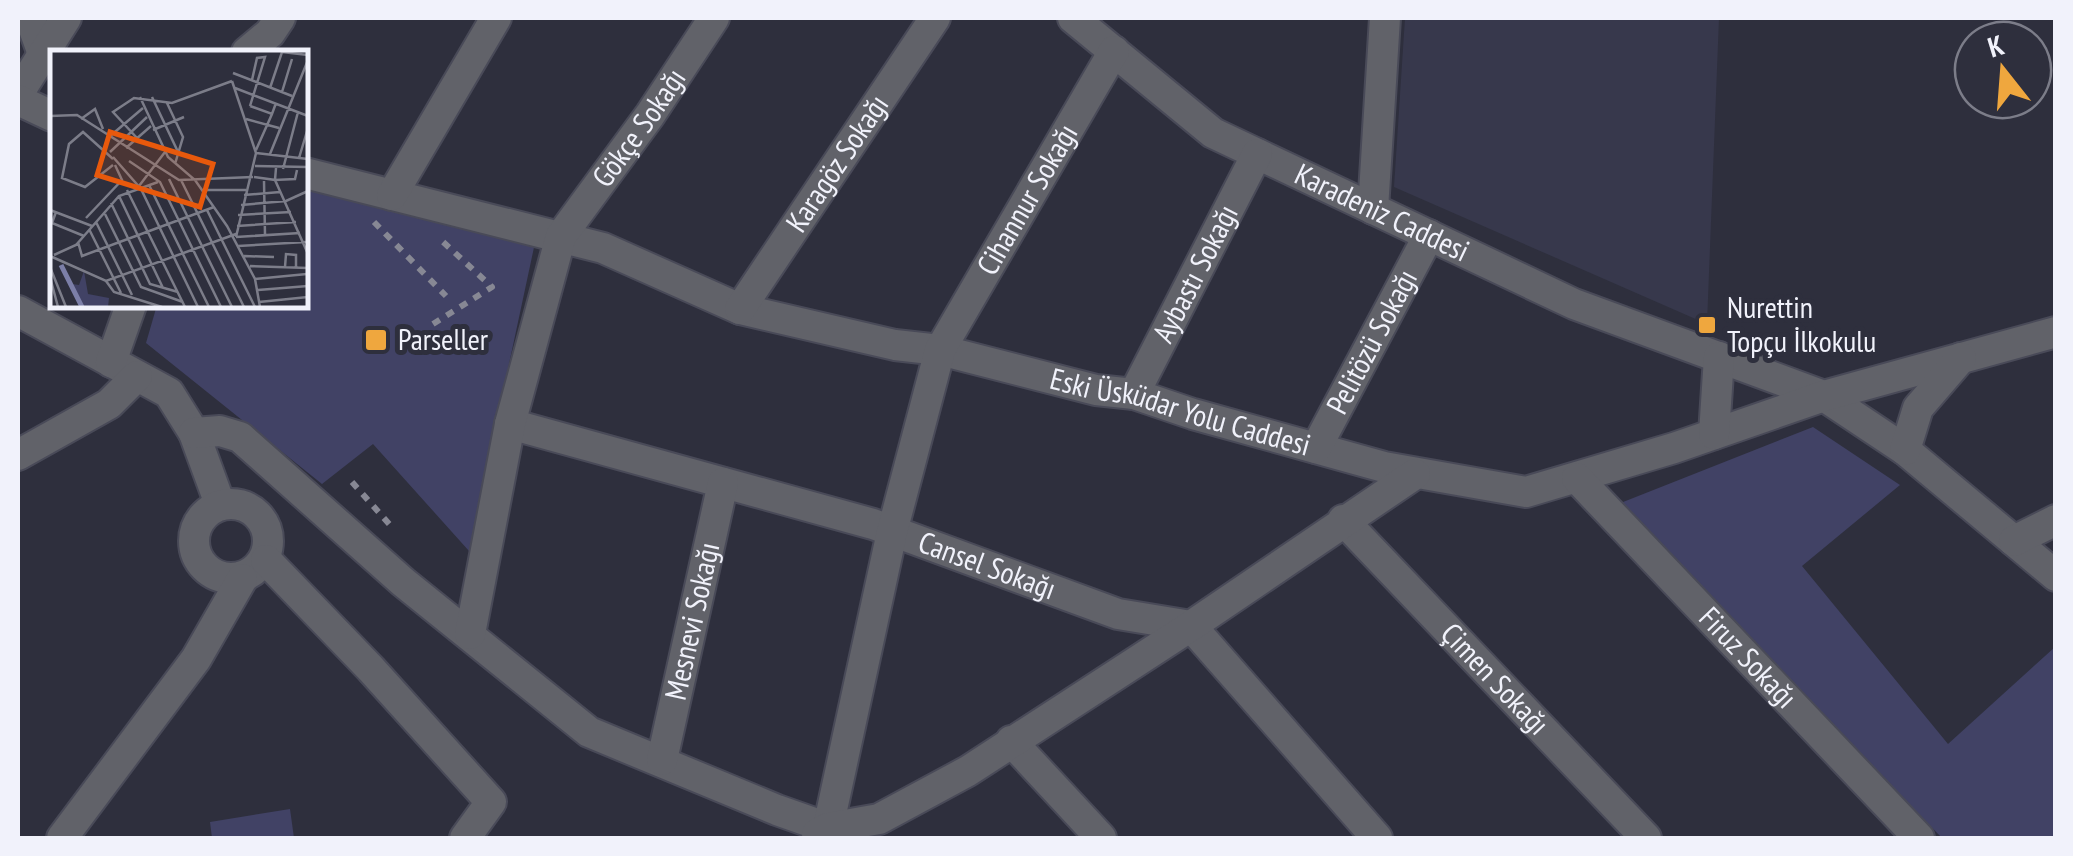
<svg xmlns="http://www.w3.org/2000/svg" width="2073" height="856" font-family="'PT Sans Narrow',sans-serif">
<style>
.built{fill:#37384c}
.green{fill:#414265}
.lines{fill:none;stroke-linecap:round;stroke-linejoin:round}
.minor-casing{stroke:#494a58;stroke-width:34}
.path{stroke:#878894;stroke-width:6;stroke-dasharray:8 8;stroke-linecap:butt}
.minor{stroke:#616269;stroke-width:30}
.poi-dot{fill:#efa73e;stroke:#2e2f3d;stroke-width:4}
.labels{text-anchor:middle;stroke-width:10;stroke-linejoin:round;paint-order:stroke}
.street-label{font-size:30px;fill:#f1f2fb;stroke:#2e2f3d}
.poi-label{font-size:30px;fill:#f1f2fb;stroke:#2e2f3d;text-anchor:start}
.inset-river{fill:none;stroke:#7c7fa8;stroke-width:5}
.inset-road{fill:none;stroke:#7c7d89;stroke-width:2.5}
.view{fill:#e8590c;fill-opacity:0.15;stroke:#e8590c;stroke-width:5}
.inset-edge{fill:none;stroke:#f1f2fb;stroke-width:5}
</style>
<rect width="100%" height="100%" fill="#2e2f3d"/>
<path class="built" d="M1405 18H1719L1707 324 1394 187Z"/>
<path class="green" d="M305 187 536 238 469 551 373 444 322 484 146 343 157 305H305Z
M1813 427 1900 485 1802 566 1948 744 2055 647V838H1942L1618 504Z
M290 809 294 838H212L210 822Z"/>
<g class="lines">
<g class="minor-casing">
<g id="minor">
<path d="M30 18 43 54"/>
<path id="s1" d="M1073 18 1213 133 1574 304 1824 396 1905 450 2056 576"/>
<path d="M247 52 270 33 280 18"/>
<path d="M18 94 66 18"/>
<path d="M18 100 52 116"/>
<path id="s2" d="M305 173 603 248 740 309 895 345 940 350 1096 390 1134 394 1193 414 1384 467 1526 492 1674 448 1824 396 2056 332"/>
<path d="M392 195 496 18"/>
<path d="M1373 209 1385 18"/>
<path id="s3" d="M740 309 935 18"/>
<path d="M18 311 169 393 194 433 220 504"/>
<path d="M111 362 131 305"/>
<path id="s4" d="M1134 394 1257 154"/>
<path id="s5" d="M510 424 873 524 1118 614 1191 626 1377 838"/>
<path d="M194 433 220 431 240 437 403 582 589 732 777 810 828 828 842 838"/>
<path d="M1714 434 1719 357"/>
<path id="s6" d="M1316 448 1429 235"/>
<path d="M1905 450 1918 408 1961 358"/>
<path d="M18 455 109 404 137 376"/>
<path id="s7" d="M1577 478 1919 838"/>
<circle cx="231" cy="541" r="37"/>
<path id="s8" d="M1343 520 1646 838"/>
<path d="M2014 541 2056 520"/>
<path d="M266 560 371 669 491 802 465 838"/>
<path id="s9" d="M470 634 510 424 561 236 650 115 714 18"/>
<path d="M1011 741 1101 838"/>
<path id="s10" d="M662 760 723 483"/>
<path id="s11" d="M828 828 892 532 940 350 1114 51"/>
<path d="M817 834 828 828 879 819 968 771 1191 626 1415 474"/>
<path d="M62 838 196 659 242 579"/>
</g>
</g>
<path class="path" d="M374 222 446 296
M433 324 492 287 441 240
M352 482 391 526"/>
<use href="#minor" class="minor"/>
</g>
<g class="poi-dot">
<rect x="1697" y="315" width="20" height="20" rx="5"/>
<rect x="364" y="328" width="24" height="24" rx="5"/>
</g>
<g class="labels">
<g class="street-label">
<text dy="10" stroke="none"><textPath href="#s9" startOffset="542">Gökçe Sokağı</textPath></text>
<text dy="10" stroke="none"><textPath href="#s3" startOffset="175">Karagöz Sokağı</textPath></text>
<text dy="10" stroke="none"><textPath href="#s11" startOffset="665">Cihannur Sokağı</textPath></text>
<text dy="10" stroke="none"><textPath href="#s1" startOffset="368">Karadeniz Caddesi</textPath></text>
<text dy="10" stroke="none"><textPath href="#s4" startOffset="135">Aybastı Sokağı</textPath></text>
<text dy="10" stroke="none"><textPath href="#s6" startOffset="120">Pelitözü Sokağı</textPath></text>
<text dy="10" stroke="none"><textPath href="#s2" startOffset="910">Eski Üsküdar Yolu Caddesi</textPath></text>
<text dy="10" stroke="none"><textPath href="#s5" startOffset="498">Cansel Sokağı</textPath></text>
<text dy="10" stroke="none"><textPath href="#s10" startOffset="142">Mesnevi Sokağı</textPath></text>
<text dy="10" stroke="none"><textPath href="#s7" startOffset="248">Firuz Sokağı</textPath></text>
<text dy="10" stroke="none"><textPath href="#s8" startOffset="220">Çimen Sokağı</textPath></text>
</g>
<g class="poi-label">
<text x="1727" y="318">Nurettin<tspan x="1727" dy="34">Topçu İlkokulu</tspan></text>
<text x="398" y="350">Parseller</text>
</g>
</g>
<g transform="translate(50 50)">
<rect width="258" height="258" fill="#2e2f3d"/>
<path d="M34 221 38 244 59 248 58 257H33L22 234 29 235Z" fill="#414265"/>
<path class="inset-river" d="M11 215 32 257"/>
<path class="inset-road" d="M183 23 242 46M182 31 206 103 186 187M185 38 258 66M220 38 232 2 258 5M232 42 242 9M90 47 118 107 145 130 177 176 205 229 210 257M102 47 129 104M117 53 133 87 125 114M200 56 215 7 207 8 202 30M200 56 222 64 226 53M0 66 27 65 129 130 203 127M31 69 45 59 53 79M196 69 229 78M103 80 134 67M59 87 93 58M87 88 63 62 84 48 122 53 182 31M76 98 101 76M206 100 222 64M60 102 97 67M206 103 258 109M220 104 258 10M63 107 91 139 148 257M249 108 258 78M63 109 33 82 19 94 12 128 35 137 63 115M79 111 110 132 171 257M205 116 258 117M226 118 225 130 245 129 247 120M233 119 248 62M204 127 225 130 258 204M119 129 182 257M131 130 194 257M214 131 215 185M99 135 159 257M89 136 115 102M77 140 135 257M152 140H196M194 145 230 142M69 146 113 238M61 153 100 234 128 242M191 155 236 151 258 141M0 160 42 176M157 160 205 257M6 162 2 173 34 186M55 164 91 237 133 252M188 165 241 162M36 168 72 130 65 115M46 172 82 245M187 176 246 172M39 179 71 243M186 187 250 183M28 192 32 206 164 157M188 196 256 192M4 205 26 195 69 146 108 132M0 206 56 231 186 184M194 206 224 207M200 216 258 218M0 217 16 257M235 217 236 204 246 205V218M0 227 8 257M205 229 257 224M56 231 64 242 112 257M208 240 258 236M209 252 258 247"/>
<path class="view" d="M60 82 163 114 150 157 47 125Z"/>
<rect width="258" height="258" class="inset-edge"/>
</g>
<rect width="2073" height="856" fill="none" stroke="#f1f2fb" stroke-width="40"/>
<g transform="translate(2003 70) rotate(343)"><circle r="48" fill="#2e2f3d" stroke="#7c7d89" stroke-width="2.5"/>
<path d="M0-8L18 38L0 25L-18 38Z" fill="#efa73e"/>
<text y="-15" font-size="28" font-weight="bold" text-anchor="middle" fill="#f1f2fb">K</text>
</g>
</svg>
